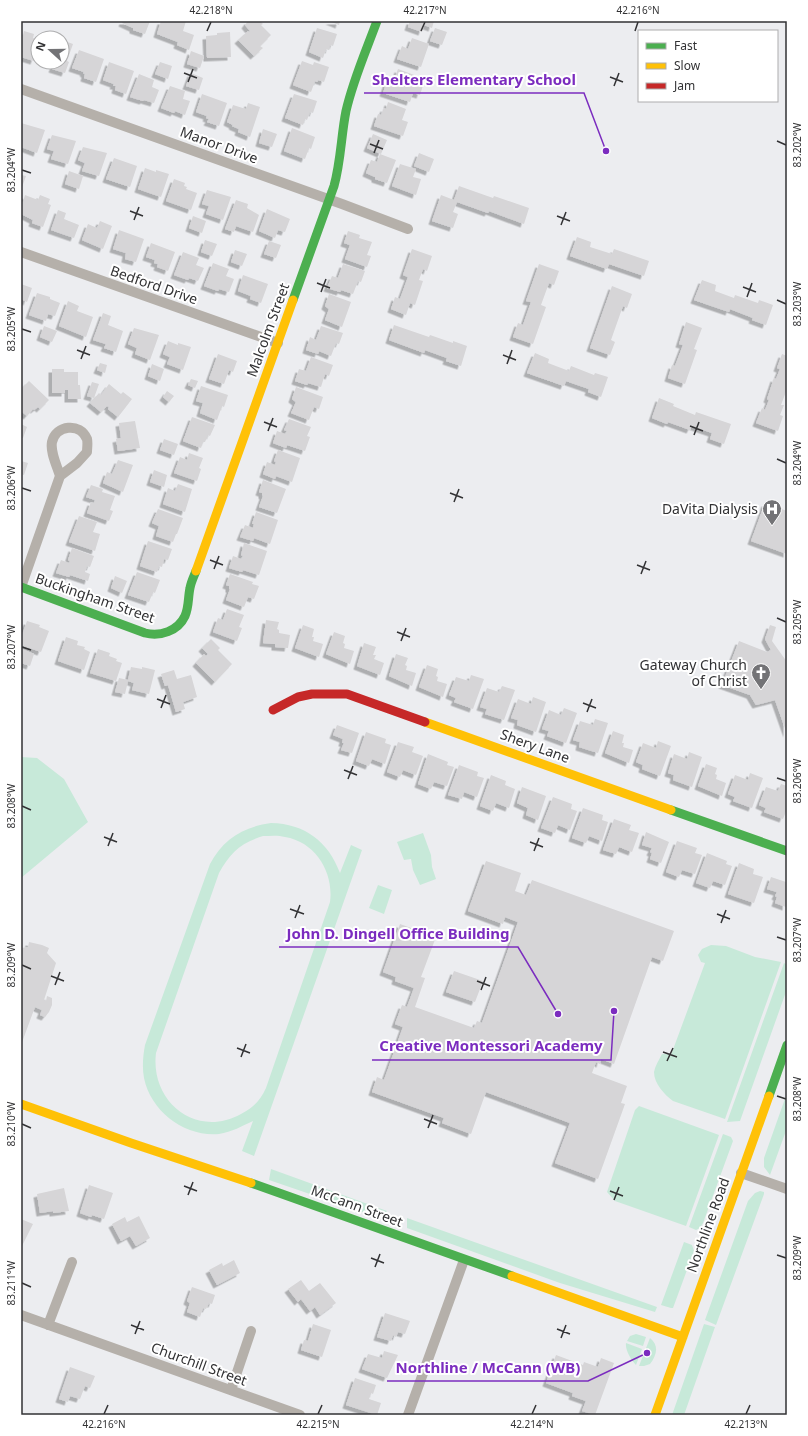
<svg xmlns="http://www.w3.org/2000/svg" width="808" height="1436" font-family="'Noto Sans',sans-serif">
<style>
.green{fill:#c7e9d9;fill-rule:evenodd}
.building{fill:#d6d5d7;filter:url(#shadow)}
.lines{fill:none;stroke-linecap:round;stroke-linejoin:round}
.street{stroke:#b5b0aa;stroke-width:10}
.fast{stroke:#4caf50;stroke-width:9}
.slow{stroke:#ffc107;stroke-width:9}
.jam{stroke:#c62828;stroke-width:9}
.ticks{fill:none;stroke:#323234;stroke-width:1.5}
.labels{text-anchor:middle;stroke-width:4;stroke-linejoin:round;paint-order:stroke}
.street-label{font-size:14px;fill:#323234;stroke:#fff}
.poi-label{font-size:14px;fill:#323234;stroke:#fff;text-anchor:end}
.leader{fill:none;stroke:#7b2cbf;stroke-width:1.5}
.callout-dot{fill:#7b2cbf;stroke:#fff;stroke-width:1.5}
.callout-label{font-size:15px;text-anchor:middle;font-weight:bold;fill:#7b2cbf;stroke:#fff;stroke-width:4;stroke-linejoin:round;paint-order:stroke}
.neatline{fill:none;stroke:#323234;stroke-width:1.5}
.ticks-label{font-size:10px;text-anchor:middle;fill:#323234}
</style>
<defs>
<filter id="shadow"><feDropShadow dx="-3.5" dy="3.5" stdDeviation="0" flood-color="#0004"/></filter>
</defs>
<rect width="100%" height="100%" fill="#ecedf0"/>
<path class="green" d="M21 757 37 758 64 779 88 822 21 878Z
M271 823C305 824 328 841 340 873L351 845 362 850 254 1156 242 1151 253 1121C242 1126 232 1132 219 1134 185 1137 151 1112 144 1078 142 1067 143 1056 145 1045L210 864C223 839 243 827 271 823ZM263 836C270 836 278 835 285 837 316 842 334 873 330 902L266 1088C260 1101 253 1108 241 1114 196 1139 150 1102 156 1053L219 873C230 853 240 843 263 836Z
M423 833 431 855 432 867 436 879 420 885 413 870 411 859 404 860 397 842Z
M378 885 392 890 384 914 369 908Z
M711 945 726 946 755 957 781 962 725 1119 673 1101C665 1095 654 1084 654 1072 655 1066 659 1060 662 1054H665L671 1055 705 963 701 962 698 955 702 949Z
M784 963 787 965V989L740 1121 727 1122Z
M787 1093V1128L770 1175 764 1167V1158Z
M639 1106 719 1135 686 1226 615 1201 607 1192 635 1110Z
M723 1134 731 1137 733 1141 703 1223 700 1228 696 1230 689 1227Z
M271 1169 387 1211 380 1218 269 1180Z
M760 1191 764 1192V1194L716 1325 705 1320 748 1201 755 1193Z
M407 1218 657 1307 655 1312 560 1283 407 1228Z
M684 1242 692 1245 694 1251 673 1308H671L661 1305Z
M704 1324 715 1327 684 1415H672Z
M636 1334 646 1337 643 1346 627 1341 630 1336Z
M650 1338C660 1346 656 1356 650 1364L644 1366H639Z
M626 1343 642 1349 636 1365C631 1360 625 1350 626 1343Z"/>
<path class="building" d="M123 21H150L145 34 133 30V28L122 23Z
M161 21H186L183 31 194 35 189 50 177 45 178 42 157 34Z
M248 21H260L263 24 261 25 271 35 260 46 263 48 254 56 238 40 248 31 249 32 250 31 245 25Z
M329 21H340L339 25Z
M410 21H434L432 28 424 25 422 32 408 27Z
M317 28 337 34 333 46 330 45 329 50 326 49 323 58 309 52Z
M435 28 447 32 442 45 430 41Z
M24 31 34 34 33 38 38 40V49L34 61 21 57 23 51 21 50V34L23 35Z
M230 32 231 57 207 58 206 36 217 35V33Z
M412 38 429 44 421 67 397 59 402 46 408 49Z
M62 40 73 44 67 61 69 62 65 73 52 69 55 62H62Z
M79 50 104 59 96 82 84 78 85 74 83 73 84 72 72 68Z
M191 51 204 56 200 68 187 64Z
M302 61 313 65 314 62 329 67 324 82 318 80 317 82 315 81 311 92 293 85Z
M109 62 134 71 126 94 115 90 116 86H113L114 84 103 80Z
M160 62 172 66 168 79 155 74Z
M398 69 425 79 420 95 413 93 410 102 383 93 387 81 393 83Z
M191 73 203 78 199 90 186 86Z
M139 74 154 80 152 87 159 90 154 103 144 100 143 101 130 97Z
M170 86 185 91 183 99 190 101 185 115 175 111 174 113 161 108Z
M202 94 227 103 219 126 207 122 209 119 206 118 207 116 196 112Z
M294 94 317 101 313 113 310 112 307 120 305 119 303 125 285 118Z
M388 102 406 109 402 120 408 122 403 136 374 126 378 114 381 115 384 108 386 109Z
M248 103 260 107 250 137 238 132 239 129 232 126 233 125 227 122 233 105 246 109Z
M21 123 45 130 37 153 21 147 23 140 21 139Z
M292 128 315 137 311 149 309 148 305 159 284 151Z
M263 129 277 134 272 147 259 143Z
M373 134 387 140 381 154 367 148Z
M52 135 76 141 68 164 51 159 54 151 47 149Z
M83 147 107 153 99 176 82 171 85 163 78 160Z
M419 153 434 159 429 172 414 166Z
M380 154 396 160 387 183 375 179V177L366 173 371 160 377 162Z
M114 158 137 166 130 187 106 179Z
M400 164 416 169 413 177 421 179 416 195 392 186Z
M145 168 156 172V170L169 174 161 197 138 189Z
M69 171 83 176 79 189 65 184Z
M21 175 26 176 21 190Z
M174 179 185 183 184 186 187 187 186 189 197 193 191 210 166 201Z
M459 186 493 198 494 196 529 208 524 224 489 211 488 213 457 202 453 212 458 214 453 228 432 221 441 195 454 200Z
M207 190 231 197 223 220 206 214 209 206 202 204Z
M25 195 38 200 40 195 50 199 48 204 51 205 43 227 32 223 33 220 21 214V208Z
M236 200 248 204 247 208 259 215 253 232 236 226 234 232 225 229Z
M267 209 290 219 285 232 278 230 275 238 259 231Z
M58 210 66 213 64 219 79 225 74 238 51 230Z
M193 216 206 221 202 233 189 228Z
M100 221 112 226 103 249 82 240 88 224 97 228Z
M119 230 144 239 136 262 125 259 126 253 113 249Z
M348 231 360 235 359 238 372 242 367 255 371 256 367 267 345 259 350 245 344 243Z
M577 237 591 242 590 247 612 254 614 249 649 261 644 276 609 264 607 269 570 256Z
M205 240 217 244 212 256 201 252Z
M269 241 281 245 276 258 264 254Z
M151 243 175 252 168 271 157 267 158 264 154 263 155 260 146 257Z
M412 249 432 256 427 271 423 269 419 280 423 281 415 305 410 303 406 315 391 309 395 297 400 299 408 277 403 275Z
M235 250 247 254 242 266 231 262Z
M183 252 199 258 196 265 204 268 198 281 189 278 188 280 174 275Z
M213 263 229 269 226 276 234 279 229 292 219 289 218 291 204 286Z
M343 264 365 271 361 282 358 281 353 294 341 290 340 292 327 288 332 276 338 278Z
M539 264 559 271 554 285 549 283 541 305 546 307 533 344 513 337 518 323 523 325 531 302 526 301Z
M243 275 268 284 261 303 250 299 251 296 238 291Z
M702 280 716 285 715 291 734 298 735 295 758 303 759 300 773 305 766 325 752 320 753 318 730 309 729 312 694 300Z
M21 284 32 288 27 302 21 299Z
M612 286 632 294 627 308 623 306 611 340 615 342 610 355 590 348Z
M37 293 50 297V299L60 303 55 316 48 314 46 321 29 315Z
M329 294 351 302 342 327 325 320 329 309 325 306Z
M68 301 79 306 77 311 93 317 86 337 59 326Z
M103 313 111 316 108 325 123 331 116 352 104 348 106 344 93 340Z
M686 322 702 328 694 349 697 350 685 384 668 378 672 365 675 366 683 345 679 344Z
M394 325 429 337 430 335 453 343V341L467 346 461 366 446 361 447 358 425 350 424 353 389 340Z
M44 326 57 331 52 342 40 337Z
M321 326 343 333 339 344 336 343 331 356 319 351 318 354 306 350 310 337 316 340Z
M134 328 159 335 150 360 135 354 137 348 128 344Z
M168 341 178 345V343L191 347 183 370 167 364 170 357 163 354Z
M535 353 549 359 548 363 569 371 571 366 594 375 595 373 608 377 601 397 588 392 589 389 566 381 564 386 527 373Z
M218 354 237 361 233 372 229 370 224 384 209 379Z
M782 354 787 356V389L781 405H784L780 415 783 416 778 431 756 423 762 408 765 410 769 400 767 399 774 378 776 379 780 369 777 368Z
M311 357 333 365 329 376 325 374 321 387 308 383 307 385 295 381 299 369 306 371Z
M100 363 107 365 105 373 97 370Z
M152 364 164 369 160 381 148 376Z
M52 369H64V372H78V385H80L81 399H68V390H65V393H52Z
M191 379 198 381 195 388 188 385Z
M29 381 49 400 40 409 38 407 34 410 33 409 27 416 21 411V389Z
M92 382 99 384 94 398 87 396Z
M109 384 121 394 123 392 132 399 118 417 108 409 109 407 107 406 101 412 90 403 99 393 101 395Z
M201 386 228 395 224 407 222 406 217 420 200 413 203 403 196 401Z
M296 387 323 397 319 409 314 407 309 420 291 413 296 402 292 399Z
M167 391 174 396 169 402 163 397Z
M659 398 674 404 673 406 695 415 696 412 731 424 724 444 710 439 712 433 692 426 690 430 668 422 667 424 652 418Z
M192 417 215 425 210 436 208 435 205 442H203L201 448 183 441Z
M289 419 311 427 307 436 310 437 305 451 287 445 286 448 273 443 277 431 285 434 287 431 284 430Z
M135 421 140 448 118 451 116 439 121 438 119 423Z
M21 424 27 427 23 438H21Z
M164 439 178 444 174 455 160 450Z
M278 450 300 458 292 482 276 476 275 479 263 474 267 462 275 465 276 462 274 461Z
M189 453 203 458 199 468 201 469 197 481 174 473 180 457 187 460Z
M118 460 133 465 123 492 103 483 107 472 112 474Z
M21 461 28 463 24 475 21 474Z
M154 470 167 475 164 487 150 482Z
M263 480 286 489 277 513 259 507 263 496 262 495V493L259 492Z
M178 484 192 489 185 512 163 504 168 488 175 491Z
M91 485 103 489 102 492 115 496 110 510 113 511 109 521 87 513 91 502 94 503 95 500 86 497Z
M765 503 787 511V554L751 541Z
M158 509 183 518 177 534H176L173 542 156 536 159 526 152 523Z
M256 512 278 520 270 544 254 538 253 541 240 537 245 525 253 528 254 524H252Z
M79 516 97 522 93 532 100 534 95 551 69 542Z
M148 541 172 549 168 560 164 559 162 567 159 566 157 572 140 566Z
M244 543 267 551 259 575 243 570 242 572 229 568 233 556 241 559 243 556 241 555Z
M72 548 94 556 90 567 87 566 85 572 90 574 88 581 70 575 69 577 56 573 61 560 69 563 70 561 68 560Z
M137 572 160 580 155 593 153 592 149 602 128 595Z
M230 574 253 582 252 584 259 586 254 599 248 597 244 607 226 600 230 589H229V586L226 585Z
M115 576 127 581 122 593 111 588Z
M227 609 244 615 239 627 242 628 237 641 213 632 218 618 223 620Z
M266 620 279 622 277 629 279 630V633L290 635 288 648 275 647V644L263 643Z
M27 621 40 625 39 627 49 631 41 652 21 645V638Z
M303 625 314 629 312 637H314L313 641 323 644 319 657 295 648Z
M770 625 776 627 772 641 787 662V734L775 700 756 705 750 695 722 685 739 641 767 652 771 650 765 639Z
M334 632 345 636 343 643 345 644 344 648 354 651 350 664 326 654Z
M66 637 78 641 77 645 85 647 84 649 90 652 84 670 58 661Z
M211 639 220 648 218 650 232 664 215 682 196 663 204 654 206 656 208 654 202 648Z
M364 643 376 647 373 655H376L374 659 384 663 380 675 357 666Z
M22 649 34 654 30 666 21 663Z
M98 649 110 653 109 656 117 659 116 661 122 663 116 681 90 673Z
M396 654 408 658 405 665 407 666 406 670 416 673 412 686 389 676Z
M427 665 438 669 436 676 438 677 437 681 447 684 443 697 419 687Z
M131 667 142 669V667L155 670 149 694 132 690 134 683 128 681 125 694 115 692 119 678 128 680Z
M174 670 177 679 191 675 197 697 183 702 185 709 176 712 168 685 165 686 161 674Z
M471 675 484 679 473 709 454 702 456 698 449 695 456 677 469 681Z
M502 686 515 690 504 720 485 714 487 709 480 707 487 688 499 692Z
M533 697 546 702 536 732 517 725 518 720 511 718 518 699 531 704Z
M564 708 577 713 566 743 547 736 549 731 542 729 549 710 561 715Z
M595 719 608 723 598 753 579 747 580 742 573 740 580 721 593 725Z
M337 725 359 733 352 753 341 750 344 743H342L343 739 333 735Z
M613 731 624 735 622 743H624L623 747 633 750 629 763 605 753Z
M366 732 386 739 385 743 391 745 385 764 372 759 369 766 356 761Z
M658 741 671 746 660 776 642 769 643 765 636 762 643 743 656 748Z
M398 742 414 747 412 752 423 756 416 775 403 770 400 777 387 772Z
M689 752 702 757 692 787 673 780 674 775 668 773 674 754 687 759Z
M428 754 448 762 447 765 454 767 447 786 434 782 431 789 418 784Z
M706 764 717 768 715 774 717 775 716 779 726 783 722 796 698 786Z
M459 765 478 772 477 776 484 778 477 797 464 792 462 799 448 795Z
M750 773 763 778 752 808 733 801 735 797 728 794 735 775 748 780Z
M491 775 506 781 505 785 515 789 509 808 496 803 493 811 480 806Z
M781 784 787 786V809L783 819 764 812 766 808 759 805 766 787 778 791Z
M522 787 546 796 538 820 526 815 528 808 517 803Z
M553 797 572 804 571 809 577 811 570 830 558 825 555 833 541 828Z
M583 808 603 815 602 820 608 822 602 841 589 836 586 843 572 838Z
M614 819 631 825 629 830 639 833 632 852 619 847 616 854 603 850Z
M646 832 669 842 661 863 650 859 652 853 650 852 652 848 642 845Z
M677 841 697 848 695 853 702 855 695 874 682 870 679 877 666 872Z
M707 853 727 861 726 864 732 866 725 885 713 881 710 888 696 883Z
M486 861 521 873 515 891 526 895 532 880 674 931 663 961 652 957 614 1064 601 1059 600 1064 596 1062 592 1073 627 1086 621 1103 625 1104 598 1179 555 1163 570 1123 486 1092 471 1134 442 1123 444 1118 372 1092 377 1077 384 1080 403 1027 395 1024 402 1005 407 1007 414 988 395 981 396 977 383 972 400 924 436 937 421 977 425 978 415 1007 474 1028 477 1021 482 1023 518 922 505 917 503 924 468 911Z
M739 863 754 869 753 874 763 877 754 903 728 894Z
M771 877 786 882 787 884 786 907 775 903 777 897 775 896 777 892 767 889Z
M29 942 42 945 49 948 47 953 56 963 44 1000 46 1001 47 996 52 998V1005L49 1012 45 1017 40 1015 42 1010 35 1007 21 1045V948L28 947Z
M454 971 483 981 475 1002 446 992Z
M89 1185 113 1193 104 1219 92 1215 91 1217 80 1213Z
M64 1188 69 1211 53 1213V1211L40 1213 37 1194Z
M139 1216 150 1238 136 1246 130 1236 121 1241 112 1224 125 1217 127 1222Z
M21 1219 33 1224 21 1248Z
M234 1260 240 1273 217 1285 209 1270 222 1263 223 1266Z
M301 1280 309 1291 320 1283 336 1303 320 1315 315 1307 310 1311 301 1299 298 1302 288 1289Z
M192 1287 215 1295 212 1304 209 1303 206 1309 203 1308 200 1317 187 1312 190 1303 187 1301Z
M385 1313 410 1321 405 1334 398 1332 396 1337 393 1335 391 1341 377 1337Z
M313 1324 331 1330 322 1357 301 1350 304 1340 308 1341Z
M384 1351 398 1355 387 1378 362 1369 368 1354 382 1358Z
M556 1355 583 1365 584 1362 598 1367 601 1358 614 1363 595 1415 582 1411 586 1401 572 1396 573 1393 546 1383Z
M70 1367 95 1376 90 1388 85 1386 80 1399 70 1396 68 1402 59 1399Z
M355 1378 376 1385 373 1394 371 1393 369 1399 381 1403 377 1415 346 1405Z"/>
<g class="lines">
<path class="street" d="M21 89 342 204 408 229
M21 252 278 343
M21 587 60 476 77 463 87 452C87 448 88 443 87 439 80 422 56 425 52 442 50 452 57 466 60 476
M741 1173 787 1189
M21 1315 300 1415
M48 1325 72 1262
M231 1390 251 1331
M408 1415 464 1260"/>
<path class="fast" d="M293 300 334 186C341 161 341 136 346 111 353 80 366 51 377 21
M21 587 145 633C160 637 178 631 185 616 189 607 188 597 190 588 191 582 194 576 196 571
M671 810 787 851
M769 1096 787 1045
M251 1183 512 1276"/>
<path class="slow" d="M196 571 293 300
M425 722 671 810
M21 1104 131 1143 251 1183
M512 1276 683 1337
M655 1415 769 1096"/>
<path class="jam" d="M273 710 298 697 312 694H347L425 722"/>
</g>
<path class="ticks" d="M207 31 211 22M421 31 425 22M635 31 638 22M184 73 197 78M610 77 623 82M188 82 193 69M614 86 619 73M777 141 786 145M370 144 383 149M374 153 379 140M22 170 31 173M130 211 143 216M557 216 570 221M134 220 139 207M561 225 566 212M317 283 330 288M743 287 756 292M321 292 326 279M747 297 752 283M777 300 786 304M22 329 31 332M77 350 90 355M503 355 516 360M81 359 86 346M507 364 512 350M264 422 277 427M690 426 703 431M268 431 273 418M694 435 699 422M777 459 786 463M22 488 31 491M450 493 463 498M454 502 459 489M210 560 223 565M637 565 650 570M214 569 219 556M641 574 646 561M777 618 786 622M397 632 410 637M401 641 406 628M22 647 31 650M157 699 170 704M583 703 596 708M161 708 166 695M587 712 592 699M344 770 357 775M777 778 786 781M348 779 353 766M22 806 31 810M104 837 117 842M530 842 543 847M108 846 113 833M534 851 539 838M290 909 304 914M717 914 730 919M295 918 300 905M721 923 726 910M777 937 786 940M22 965 31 969M51 976 64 981M477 981 490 986M55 985 60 972M481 990 486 977M237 1048 250 1053M663 1052 677 1057M241 1057 246 1044M667 1061 673 1048M777 1096 786 1099M424 1119 437 1124M22 1124 31 1128M428 1128 433 1115M184 1186 197 1191M610 1191 623 1196M188 1195 193 1182M614 1200 619 1187M777 1255 786 1258M371 1258 384 1263M375 1267 380 1254M22 1283 31 1287M131 1325 144 1330M557 1329 570 1334M135 1334 140 1321M561 1338 566 1325M104 1414 108 1405M318 1414 322 1405M532 1414 536 1405M746 1414 750 1405"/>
<defs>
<g id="hospital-pin" transform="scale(1)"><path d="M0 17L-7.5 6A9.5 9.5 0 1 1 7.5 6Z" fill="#737376" stroke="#fff"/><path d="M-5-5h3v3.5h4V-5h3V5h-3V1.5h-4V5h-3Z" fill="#fff"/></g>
<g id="church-pin" transform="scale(1)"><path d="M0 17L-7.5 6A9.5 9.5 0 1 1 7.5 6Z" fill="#737376" stroke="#fff"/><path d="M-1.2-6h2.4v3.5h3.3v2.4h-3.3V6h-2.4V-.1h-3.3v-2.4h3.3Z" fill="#fff"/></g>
</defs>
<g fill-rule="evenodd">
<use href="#hospital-pin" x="772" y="509"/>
<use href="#church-pin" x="761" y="673"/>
</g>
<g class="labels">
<g class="street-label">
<text transform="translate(219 145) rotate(20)" y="5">Manor Drive</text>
<text transform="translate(154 285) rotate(19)" y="5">Bedford Drive</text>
<text transform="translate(268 330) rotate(-70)" y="5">Malcolm Street</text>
<text transform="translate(95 598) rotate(19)" y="5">Buckingham Street</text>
<text transform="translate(535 746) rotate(20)" y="5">Shery Lane</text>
<text transform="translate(357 1206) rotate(20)" y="5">McCann Street</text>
<text transform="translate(708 1225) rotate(-70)" y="5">Northline Road</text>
<text transform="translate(199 1364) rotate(20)" y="5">Churchill Street</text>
</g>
<g class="poi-label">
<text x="758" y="514">DaVita Dialysis</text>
<text x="747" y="670">Gateway Church<tspan x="747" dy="16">of Christ</tspan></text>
</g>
</g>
<path class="leader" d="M606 151L584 93H364M558 1014L518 947H279M614 1011L611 1060H372M647 1353L588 1381H387"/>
<g class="callout-dot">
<circle cx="606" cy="151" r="4"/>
<circle cx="558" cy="1014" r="4"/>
<circle cx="614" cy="1011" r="4"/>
<circle cx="647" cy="1353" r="4"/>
</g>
<g class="callout-label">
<text x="474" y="85">Shelters Elementary School</text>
<text x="398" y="939">John D. Dingell Office Building</text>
<text x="491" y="1051">Creative Montessori Academy</text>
<text x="488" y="1373">Northline / McCann (WB)</text>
</g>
<rect width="808" height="1436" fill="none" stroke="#ffffff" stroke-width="44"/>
<rect x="638" y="30" width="140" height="72" fill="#ffffff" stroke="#adadae"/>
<rect x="646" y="43" width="20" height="6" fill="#4caf50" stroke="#adadae"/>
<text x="674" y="50" font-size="12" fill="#323234">Fast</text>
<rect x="646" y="63" width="20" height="6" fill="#ffc107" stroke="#adadae"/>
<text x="674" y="70" font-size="12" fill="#323234">Slow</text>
<rect x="646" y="83" width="20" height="6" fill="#c62828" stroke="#adadae"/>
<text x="674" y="90" font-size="12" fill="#323234">Jam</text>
<g transform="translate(50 50) rotate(291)"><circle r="19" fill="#ffffff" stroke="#adadae"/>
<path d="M0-3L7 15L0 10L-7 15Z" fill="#737376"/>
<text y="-6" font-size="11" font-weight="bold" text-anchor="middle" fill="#323234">N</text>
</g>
<rect x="22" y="22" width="764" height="1392" class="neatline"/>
<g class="ticks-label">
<text x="211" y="14">42.218°N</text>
<text x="425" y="14">42.217°N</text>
<text x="638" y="14">42.216°N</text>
<text transform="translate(797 145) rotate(-90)" y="4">83.202°W</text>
<text transform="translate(11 170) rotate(-90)" y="4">83.204°W</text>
<text transform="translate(797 304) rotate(-90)" y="4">83.203°W</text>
<text transform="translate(11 329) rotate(-90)" y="4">83.205°W</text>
<text transform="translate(797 463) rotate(-90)" y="4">83.204°W</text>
<text transform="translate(11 488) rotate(-90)" y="4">83.206°W</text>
<text transform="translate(797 622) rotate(-90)" y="4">83.205°W</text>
<text transform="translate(11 647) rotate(-90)" y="4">83.207°W</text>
<text transform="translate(797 781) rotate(-90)" y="4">83.206°W</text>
<text transform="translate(11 806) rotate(-90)" y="4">83.208°W</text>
<text transform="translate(797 940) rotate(-90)" y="4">83.207°W</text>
<text transform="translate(11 965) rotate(-90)" y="4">83.209°W</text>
<text transform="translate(797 1099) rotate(-90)" y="4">83.208°W</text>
<text transform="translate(11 1124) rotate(-90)" y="4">83.210°W</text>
<text transform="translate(797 1258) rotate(-90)" y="4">83.209°W</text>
<text transform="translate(11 1283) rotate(-90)" y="4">83.211°W</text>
<text x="104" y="1428">42.216°N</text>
<text x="318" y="1428">42.215°N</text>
<text x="532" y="1428">42.214°N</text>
<text x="746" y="1428">42.213°N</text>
</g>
</svg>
